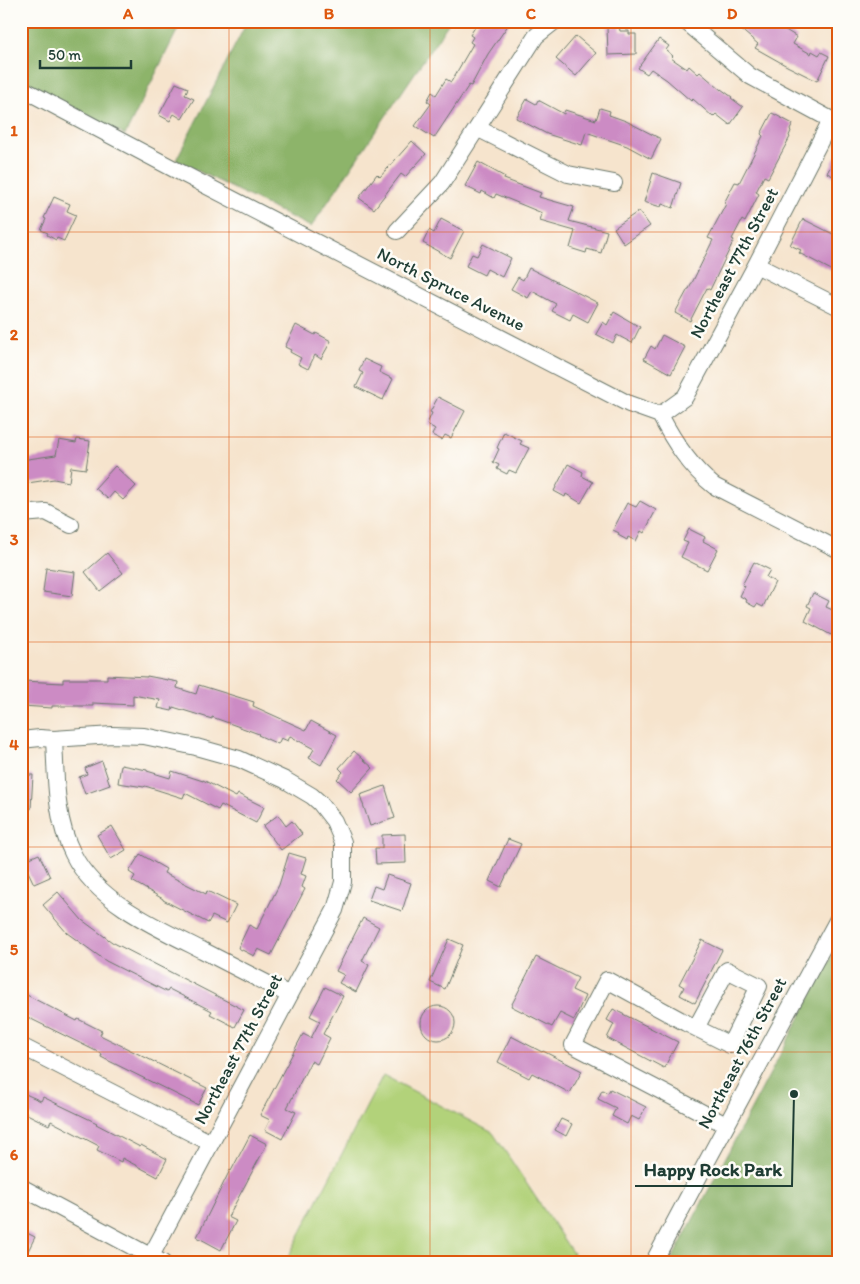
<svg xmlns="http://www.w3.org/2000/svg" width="860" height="1284" font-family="Itim,sans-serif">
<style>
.green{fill:#b2d27a;stroke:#688857}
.forest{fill:#8db46a;stroke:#56784f}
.building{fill:#cc8bc4}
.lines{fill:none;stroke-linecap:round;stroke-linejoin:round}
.minor-casing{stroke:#6a776a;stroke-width:18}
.minor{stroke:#fff;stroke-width:16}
.grid{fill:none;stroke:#de580e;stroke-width:1;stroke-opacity:0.55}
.labels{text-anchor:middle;stroke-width:5;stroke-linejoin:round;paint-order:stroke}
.street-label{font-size:18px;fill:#1f3d34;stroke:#fdfcf7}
.leader{fill:none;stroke:#1f3d34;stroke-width:2}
.callout-dot{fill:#1f3d34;stroke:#fdfcf7;stroke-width:2}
.callout-label{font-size:19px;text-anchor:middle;font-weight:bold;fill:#1f3d34;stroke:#fdfcf7;stroke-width:5;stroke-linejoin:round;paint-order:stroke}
.neatline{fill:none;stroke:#de580e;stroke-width:2}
.grid-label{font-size:16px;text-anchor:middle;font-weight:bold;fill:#de580e}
</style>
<rect width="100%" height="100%" fill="#fdfcf7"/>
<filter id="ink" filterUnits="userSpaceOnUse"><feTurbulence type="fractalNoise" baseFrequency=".02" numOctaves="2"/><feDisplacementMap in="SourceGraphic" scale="10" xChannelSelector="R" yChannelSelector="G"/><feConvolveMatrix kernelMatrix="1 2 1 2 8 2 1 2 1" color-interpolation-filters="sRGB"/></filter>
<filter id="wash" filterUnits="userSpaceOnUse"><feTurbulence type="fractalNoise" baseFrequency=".0096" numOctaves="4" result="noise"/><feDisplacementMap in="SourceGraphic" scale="20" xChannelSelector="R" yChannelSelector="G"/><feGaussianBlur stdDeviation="1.12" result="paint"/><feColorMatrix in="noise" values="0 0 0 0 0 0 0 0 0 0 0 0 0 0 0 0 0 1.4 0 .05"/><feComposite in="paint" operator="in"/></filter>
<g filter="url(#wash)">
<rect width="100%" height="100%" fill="#f6e4cd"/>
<path class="green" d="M383 1075 493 1133 574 1255 563 1263H285Z"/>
<path class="forest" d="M21 21H182L125 135 21 80Z
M246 21H450L311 227 176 160 247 22Z
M839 943V1263H670Z"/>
<g id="blocks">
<path class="building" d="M479 21H511L488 54 471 86 469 85 434 138 415 126 431 104 427 101 432 92 436 95 446 79 451 82 473 44 470 42 473 37 470 35Z
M731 21H771L797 37 793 44 811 54 812 51 819 55 821 52 829 56 817 81 787 66 755 48 758 44Z
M619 26 620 31H629V34H636V54L608 55 607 27Z
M576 36 596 53 576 76 556 59Z
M659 39 669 46 666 50 673 56 671 58 687 69 689 66 698 74 700 72 721 90V89L732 97 731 98 743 107 730 125 716 114 713 117 693 99 691 101 667 80 651 69 647 74 638 68Z
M176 83 188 88 185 95 194 99 182 119 174 114 170 121 159 115Z
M527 99 536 104 538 100 564 114 565 110 596 120 600 108 610 111 609 115 626 121 661 139 651 159 627 146 586 132 582 145 547 134 516 118Z
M772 113 793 124 790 130 791 131 789 136 790 137 768 178 764 176 756 192 759 194 745 222 742 220 732 239 734 240 710 290 707 288 690 321 675 313 688 289H689L713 240 708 238 726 204 724 203 735 182 739 183 763 136 761 134Z
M412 141 426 154 405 177 401 174 374 209 359 198 377 174 380 177Z
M839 150V179L827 173Z
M478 162 505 177 504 179 541 193 539 197 574 207 569 221 607 231 601 253 587 249 586 253 570 248 575 231 540 221 542 213 496 194 494 198 482 191 481 194 465 186Z
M653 173 681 183 673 208 662 204 661 207 644 202Z
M54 197 70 204 67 211 76 215 64 241 57 238 56 240 47 235 48 233 41 230 46 219 44 218Z
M639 211 650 226 624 244 614 228Z
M441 219 464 231 450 258 423 243 429 230 434 233Z
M803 219 839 237V274L799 253 801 250 790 245Z
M483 244 511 258 502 277 487 269 484 275 466 266 472 254 477 256Z
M529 268 598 303 588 322 573 314 570 320 552 311 556 304 532 291 528 298 511 289 518 277 523 280Z
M614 312 640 327 632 343 617 335 613 343 596 334 603 322 607 325Z
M296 325 315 335 316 333 331 341 321 359 315 355 308 369 298 364 301 358 290 352 291 350 285 347Z
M662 335 685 347 671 374 644 359 651 346 655 349Z
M364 359 381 367 379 372 393 379 383 400 356 387 363 373 359 371Z
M438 397 465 411 451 438 445 435 442 440 432 435 435 429 427 424 432 413 430 412Z
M504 432 522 441 520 444 529 448 516 473 509 470 507 474 497 469 499 465 493 462 499 449 497 448Z
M77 439 90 441 86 469 71 467 69 482 54 479 21 484V460L56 455 59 440 76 443Z
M568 464 583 472 582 476 593 482 581 503 566 494 565 497 554 491Z
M115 466 136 486 123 500 114 492 108 499 95 488Z
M640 501 656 510 644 533 641 531 636 541 628 537 627 540 618 535 619 533 613 530 627 503 636 507Z
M689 529 705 537 703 541 718 549 707 570 681 557 688 543 683 541Z
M107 553 123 573 100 591 85 572Z
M754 562 770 570 766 577 775 582 763 607 757 604 755 607 746 602 747 600 740 596 745 586 742 585Z
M46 568 75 572 72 596 43 592Z
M813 593 829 601 826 607 839 613V619L831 635 805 621 811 608 807 606Z
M107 675 147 677V676L178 682 177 688 196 694 199 685 254 702 253 706 306 730 311 721 337 735 321 765 309 758 314 749 290 736 288 741 281 738 278 744 258 735 259 734 212 717V719L173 707 172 711 158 708 160 700 133 695V705L93 703V706H52V708L22 706 23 681 63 683V679H107Z
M354 751 373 768 351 792 337 779 343 772 339 768Z
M102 761 110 785 85 794 79 777 87 774 85 768Z
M121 765 147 770V771L170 778 172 771 203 781V780L236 797 238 794 264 807 256 823 221 805 218 810 185 793 183 798 145 786 144 787 118 783Z
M21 775H33L31 809 21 808Z
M385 786 395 818 370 826 360 795Z
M278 815 286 826 292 821 302 834 281 850 263 826Z
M112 826 126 850 111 859 97 835Z
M405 834 406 863 376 864 375 848H382V835Z
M508 839 521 844 501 887 489 881Z
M289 853 306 858 301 874 306 876 302 887 305 889 271 955 258 949 254 956 238 948 249 925 257 929 279 885Z
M39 854 50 877 34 884 23 861Z
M140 854 166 869 164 873 206 894 207 891 236 905 227 923 212 916 208 923 163 900V899L132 881 135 876 129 872Z
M387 875 411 883 402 911 369 900 374 886 382 889Z
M58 892 82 920 112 942 244 1010 235 1027 210 1014 212 1011 169 989 167 992 106 961 67 933 43 905Z
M363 918 379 927 362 961 369 965 356 992 339 983 344 975 336 971Z
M449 939 463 945 445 989 430 982Z
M702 940 722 950 695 1003 680 995 684 987 679 984Z
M536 957 578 978 572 990 585 996 574 1020 560 1013 552 1027 511 1006Z
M325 987 343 996 323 1034 330 1038 317 1064 311 1061 287 1108 296 1112 282 1139 265 1130 270 1120 260 1115 303 1034 311 1038 320 1021 310 1016Z
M21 992 77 1021 78 1019 102 1031 100 1035 207 1088 198 1105 101 1057 102 1054 21 1014Z
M421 1023a17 17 0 1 1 34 0a17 17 0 1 1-34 0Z
M613 1009 678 1042 664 1068 607 1038 614 1024 607 1020Z
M511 1036 542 1052 543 1051 582 1071 570 1093 532 1073 529 1078 498 1062Z
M610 1089 646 1107 639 1120 631 1116 627 1124 612 1116 616 1108 598 1099 602 1090 608 1093Z
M21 1092 41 1101 43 1097 97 1123 96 1124 140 1147 141 1145 167 1159 158 1177 122 1158 121 1162 97 1150 99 1146 51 1121 49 1125 21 1111Z
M561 1119 572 1124 566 1136 555 1130Z
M250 1135 267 1144 228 1217 236 1221 221 1250 197 1237 230 1170 231 1171Z
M21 1230 35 1237 22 1263H21Z"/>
</g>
</g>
<g filter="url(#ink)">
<use href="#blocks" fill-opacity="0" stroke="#6a776a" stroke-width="1"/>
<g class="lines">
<g class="minor-casing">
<path id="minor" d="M685 21 750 76 839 124
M21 88 174 169 629 404 660 415C674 442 690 467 714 486L839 550
M477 128 568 174 614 183
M397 231 442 183 536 36 555 21
M756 265 839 307
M660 415 685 397 756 265 831 120
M21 514 46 512 71 525
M54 739C56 777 55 819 73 854 96 901 157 928 202 950 231 965 260 980 290 995
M21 740 40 738 54 739 112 735 144 736 196 747 239 759 285 780 312 796 320 803 334 821 343 842V882L335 910 151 1256
M696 1028 727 970 759 986 730 1045 686 1023 607 980 573 1045 726 1125
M21 1046 211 1143
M21 1187 163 1263
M653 1263 705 1165 839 917"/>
</g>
<use href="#minor" class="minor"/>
</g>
</g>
<path class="grid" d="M229 21V1263M430 21V1263M631 21V1263M21 232H839M21 437H839M21 642H839M21 847H839M21 1052H839"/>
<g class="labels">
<g class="street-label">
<text transform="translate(734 263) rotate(-62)" y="6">Northeast 77th Street</text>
<text transform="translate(451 289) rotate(27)" y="6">North Spruce Avenue</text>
<text transform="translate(238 1049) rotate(-62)" y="6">Northeast 77th Street</text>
<text transform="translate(742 1053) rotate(-62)" y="6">Northeast 76th Street</text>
</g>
</g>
<path class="leader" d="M794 1094L792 1186H635"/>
<circle class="callout-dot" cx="794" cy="1094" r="5"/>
<g class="callout-label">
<text x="713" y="1176">Happy Rock Park</text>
</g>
<rect width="860" height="1284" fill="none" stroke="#fdfcf7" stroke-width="55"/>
<path d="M40 60v8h91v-8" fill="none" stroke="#1f3d34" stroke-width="2.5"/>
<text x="48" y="60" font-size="15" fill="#1f3d34" stroke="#fdfcf7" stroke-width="4" paint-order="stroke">50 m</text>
<rect x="28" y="28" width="804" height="1228" class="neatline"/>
<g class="grid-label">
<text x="128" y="19">A</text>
<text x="329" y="19">B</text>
<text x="531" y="19">C</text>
<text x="732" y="19">D</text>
<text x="14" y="136">1</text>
<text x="14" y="340">2</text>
<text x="14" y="545">3</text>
<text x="14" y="750">4</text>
<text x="14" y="955">5</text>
<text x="14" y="1160">6</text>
</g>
</svg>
